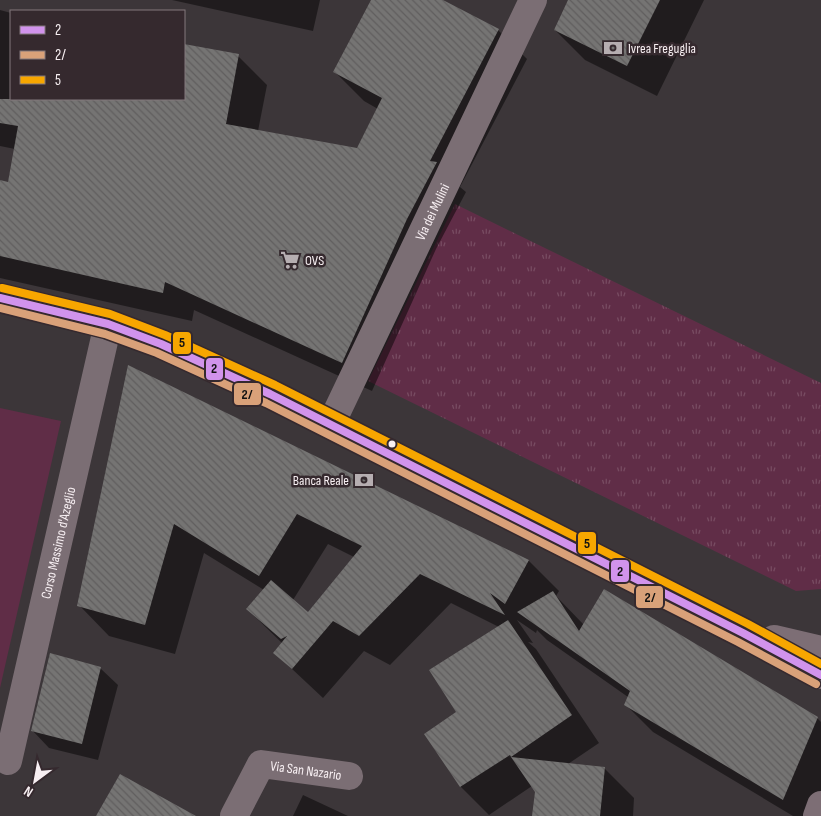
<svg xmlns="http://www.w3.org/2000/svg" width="821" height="816" font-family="'Sofia Sans Condensed',sans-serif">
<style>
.grass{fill:#602d47}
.park{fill:url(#park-tufts)}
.shadow{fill:#0007;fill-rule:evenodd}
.building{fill:url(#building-back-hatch)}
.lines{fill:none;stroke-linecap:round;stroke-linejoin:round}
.minor{stroke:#7b6e74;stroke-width:28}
.tertiary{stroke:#7b6e74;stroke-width:28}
.primary{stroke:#7d6e75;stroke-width:28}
.bus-1-casing{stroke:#35292e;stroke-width:11}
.bus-2-casing{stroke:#35292e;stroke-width:11}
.bus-3-casing{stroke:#35292e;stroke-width:11}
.bus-1{stroke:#d193ec;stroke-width:8}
.bus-2{stroke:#d9a179;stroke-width:8}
.bus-3{stroke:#f7a600;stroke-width:8}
.bus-dot{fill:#f7eff2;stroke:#35292e;stroke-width:2}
.labels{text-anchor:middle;stroke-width:5;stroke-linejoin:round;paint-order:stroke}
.poi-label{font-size:14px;fill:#f7eff2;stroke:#35292e;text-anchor:start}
.street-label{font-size:14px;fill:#f7eff2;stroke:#35292e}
.line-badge{stroke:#35292e;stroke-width:2}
.pale-badge-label{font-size:14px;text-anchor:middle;font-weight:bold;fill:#111}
</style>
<defs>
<pattern id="park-tufts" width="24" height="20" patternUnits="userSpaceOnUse" patternTransform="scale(1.25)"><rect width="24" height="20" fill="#602d47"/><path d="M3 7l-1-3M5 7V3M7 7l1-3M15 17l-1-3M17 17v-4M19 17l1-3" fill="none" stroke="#784c62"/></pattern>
<pattern id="building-back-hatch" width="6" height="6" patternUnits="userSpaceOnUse" patternTransform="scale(1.25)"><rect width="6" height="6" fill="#757473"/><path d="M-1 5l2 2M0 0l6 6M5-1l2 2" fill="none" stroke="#605e5e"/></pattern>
</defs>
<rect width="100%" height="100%" fill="#3c3639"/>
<path class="grass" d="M0 408 61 421 0 688Z"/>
<path class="park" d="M455 204 821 383V589L796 591 368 381Z"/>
<path class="shadow" d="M172 0H320L313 31Z
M372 0H441L498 30 527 59 460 187 466 192 436 249 372 391 194 310 192 321 0 278V182L9 183 15 149 0 146V10L11 13V99H184V45L238 56 267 85 258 131 358 149 378 109 364 101 335 72Z
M570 0H704L657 96 585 60 555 30Z
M129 367 529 561 559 591 556 596 584 625 817 718 821 722V802L815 816H793L653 732 625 704 628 697 547 640 537 630 536 633 517 620 533 643 528 642 536 649 599 743 568 764 604 768 634 798 633 816H533L536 792 532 786 489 815 461 787 426 734 458 712 499 627 451 603 390 665 364 651 323 698 275 653 283 644 247 609 264 590 204 553 175 654 109 636 79 605ZM328 544 354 557 308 613 293 600Z
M100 668 118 685 98 760 49 748 32 730Z
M303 795 348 816H293Z"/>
<path class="building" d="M371 0H443L499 29 430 161 437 162 407 219 342 363 165 282 163 293 0 256V180L8 182 18 126 0 123V99H184V44L239 54 226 124 357 148 382 98 333 72Z
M568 0H660L627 66 554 30Z
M128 365 529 560 505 604 490 593 505 615 420 574 359 636 333 621 292 669 273 653 287 636 281 639 246 609 271 580 308 612 362 546 297 514 259 576 174 524 145 625 77 606Z
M604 589 818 717 783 800 624 705 630 691 517 612 553 591 579 631Z
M508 620 572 715 511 757 510 755 460 787 424 734 456 712 429 670Z
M50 653 101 667 82 744 31 731Z
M511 757 605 767 600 816H532L535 792Z
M120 774 196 816H96Z"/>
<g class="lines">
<g class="minor">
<path id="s1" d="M8 761 108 324"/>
<path id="s2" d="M234 816 261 764 349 776"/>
</g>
<path class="tertiary" id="s3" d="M331 424 533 0"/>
<path class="primary" d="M0 298 108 324 161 344 270 394 743 633 821 675
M774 639 821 650
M817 816 821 805"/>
<g class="bus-1-casing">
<path id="bus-1" d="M0 298 108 324 161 344 270 394 743 633 821 675"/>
</g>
<g class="bus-2-casing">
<path id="bus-2" d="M0 308 105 334 157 353 266 403 738 642 816 684"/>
</g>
<g class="bus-3-casing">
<path id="bus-3" d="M2 288 110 314 165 335 275 385 748 624 821 664"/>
</g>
<use href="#bus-1" class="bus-1"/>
<use href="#bus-2" class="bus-2"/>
<use href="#bus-3" class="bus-3"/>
</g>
<defs>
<g id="bank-bare" transform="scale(1.5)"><path d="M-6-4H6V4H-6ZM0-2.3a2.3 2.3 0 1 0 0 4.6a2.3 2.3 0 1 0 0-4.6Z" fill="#b6aeb1" stroke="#35292e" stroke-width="2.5" paint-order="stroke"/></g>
<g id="supermarket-bare" transform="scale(1.5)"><path d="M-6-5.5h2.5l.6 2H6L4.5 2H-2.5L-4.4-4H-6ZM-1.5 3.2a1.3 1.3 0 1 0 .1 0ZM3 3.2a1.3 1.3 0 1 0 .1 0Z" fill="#b6aeb1" stroke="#35292e" stroke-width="2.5" paint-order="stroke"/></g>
</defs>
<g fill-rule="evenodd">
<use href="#bank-bare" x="613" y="48"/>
<use href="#supermarket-bare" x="290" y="260"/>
<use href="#bank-bare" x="364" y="480"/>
</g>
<circle class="bus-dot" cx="392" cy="444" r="4.5"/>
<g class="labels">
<g class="poi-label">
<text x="628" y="53">Ivrea Freguglia</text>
<text x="305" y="265">OVS</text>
<text x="349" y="485" text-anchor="end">Banca Reale</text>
</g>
<g class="street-label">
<text dy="5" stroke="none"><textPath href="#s3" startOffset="235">Via dei Mulini</textPath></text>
<text dy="5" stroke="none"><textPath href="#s1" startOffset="224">Corso Massimo d'Azeglio</textPath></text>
<text dy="5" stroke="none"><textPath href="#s2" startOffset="104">Via San Nazario</textPath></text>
</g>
</g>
<g class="line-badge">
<rect x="172" y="331" width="20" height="24" rx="5" fill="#f7a600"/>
<rect x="205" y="357" width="19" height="24" rx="5" fill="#d193ec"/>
<rect x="233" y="382" width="29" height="24" rx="5" fill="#d9a179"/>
<rect x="577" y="531" width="20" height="24" rx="5" fill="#f7a600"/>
<rect x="610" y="559" width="20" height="24" rx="5" fill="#d193ec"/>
<rect x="635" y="585" width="29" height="24" rx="5" fill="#d9a179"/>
</g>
<g class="pale-badge-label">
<text x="182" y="347">5</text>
<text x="214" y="373">2</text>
<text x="247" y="399">2/</text>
<text x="587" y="548">5</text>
<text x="620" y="576">2</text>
<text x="650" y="602">2/</text>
</g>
<rect x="10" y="10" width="175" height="90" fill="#35292e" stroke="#83787c"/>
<rect x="20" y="26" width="25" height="8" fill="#d193ec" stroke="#83787c"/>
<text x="55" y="35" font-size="15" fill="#f7eff2">2</text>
<rect x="20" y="51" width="25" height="8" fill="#d9a179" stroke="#83787c"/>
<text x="55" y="60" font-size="15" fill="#f7eff2">2/</text>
<rect x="20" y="76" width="25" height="8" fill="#f7a600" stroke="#83787c"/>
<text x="55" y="85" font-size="15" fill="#f7eff2">5</text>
<g transform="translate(35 781) rotate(212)" stroke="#35292e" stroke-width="4" paint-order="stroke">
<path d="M0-4L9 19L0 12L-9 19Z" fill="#f7eff2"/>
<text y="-8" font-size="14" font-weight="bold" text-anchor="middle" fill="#f7eff2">N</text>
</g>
</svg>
